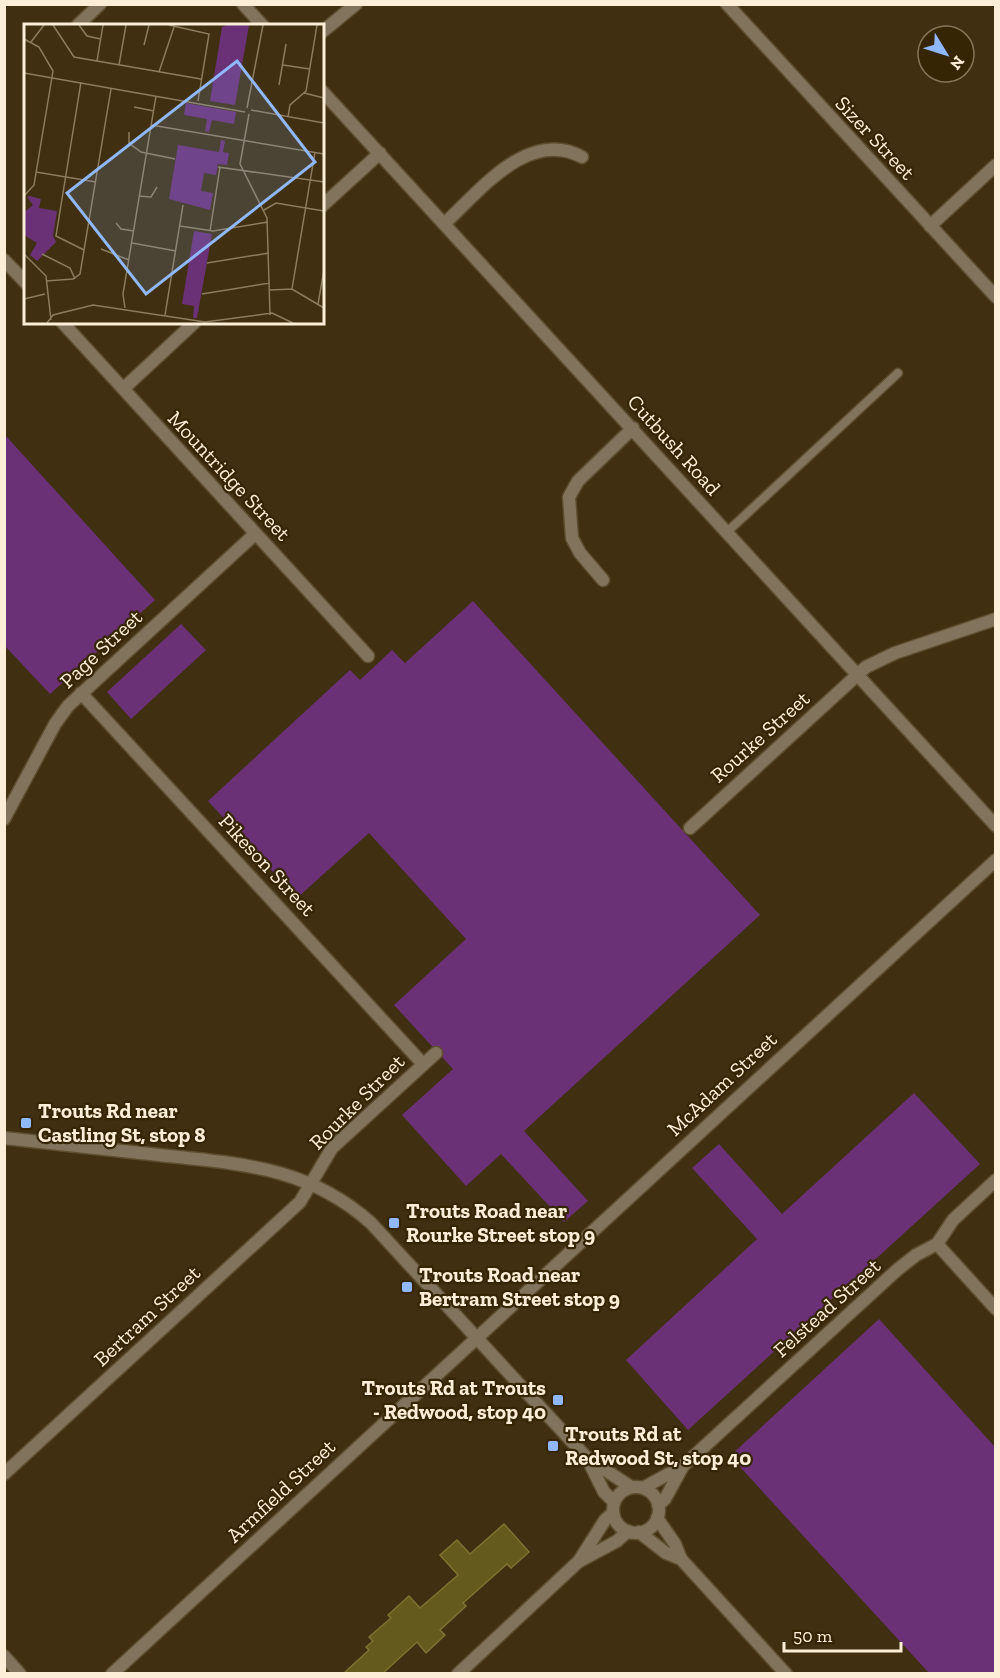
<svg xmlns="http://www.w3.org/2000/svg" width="1000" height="1678" font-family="'Zilla Slab',serif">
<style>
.green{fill:#6b3177}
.building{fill:#645a1d;stroke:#7e7332;stroke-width:1.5}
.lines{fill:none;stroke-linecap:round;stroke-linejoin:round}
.service-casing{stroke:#5e4e30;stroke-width:11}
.minor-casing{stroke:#5e4e30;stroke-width:15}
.tertiary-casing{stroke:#5e4e30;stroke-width:15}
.service{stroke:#82735c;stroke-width:8}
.minor{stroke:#82735c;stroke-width:12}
.tertiary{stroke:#82735c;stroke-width:12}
.poi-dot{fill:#8fb8fd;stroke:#362505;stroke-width:2}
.labels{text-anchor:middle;stroke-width:4.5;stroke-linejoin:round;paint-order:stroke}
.street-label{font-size:21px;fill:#fdefd7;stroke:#362505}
.poi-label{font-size:21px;font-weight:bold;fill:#fdefd7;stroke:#362505;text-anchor:start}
.inset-road{fill:none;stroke:#8c7c60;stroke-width:1.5}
.view{fill:#8fb8fd;fill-opacity:0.15;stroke:#8fb8fd;stroke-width:3}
.inset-edge{fill:none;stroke:#fdefd7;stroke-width:3}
</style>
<rect width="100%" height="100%" fill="#402f10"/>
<path class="green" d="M5 435 155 600 50 694 5 646Z
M473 601 760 915 524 1131 588 1201 564 1222 501 1154 466 1186 402 1115 453 1069 394 1005 466 939 369 833 297 898 208 801 350 670 360 680 392 650 405 663Z
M181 624 206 650 131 719 107 692Z
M914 1093 980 1164 688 1430 626 1360 757 1239 692 1168 719 1144 782 1214Z
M879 1319 995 1447V1673H929L730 1456Z"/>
<path class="building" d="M504 1524 529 1552 511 1568 507 1564 463 1603 466 1606 440 1630 445 1635 426 1653 417 1642 382 1674H343L369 1650 366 1647 373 1641 369 1637 391 1618 388 1615 409 1596 420 1608 458 1575 440 1555 457 1540 470 1554Z"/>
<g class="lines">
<g class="service-casing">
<path id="service" d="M727 532 898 373"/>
</g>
<g class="minor-casing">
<path id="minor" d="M243 4 263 26
M727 4 996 297
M78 25 100 4
M322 32 356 4
M322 91 996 826
M322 206 380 153
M444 224C480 191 528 128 582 157
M930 226 996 165
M4 260 26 283
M62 322 368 656
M123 389 195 322
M603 580 580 553 572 538 569 497 578 481 633 428
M81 693 423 1064
M4 819 55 724 68 706 255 534
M690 828 866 667 895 653 996 619
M937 1244 996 1309
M4 1474 300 1202 332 1148 436 1053
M4 1656 20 1674
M112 1674 996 860"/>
</g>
<g class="tertiary-casing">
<path id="tertiary" d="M4 1138C56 1144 107 1149 159 1155 240 1164 307 1166 371 1223L587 1458 604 1492 614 1502
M587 1458 631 1487
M613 1510a23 23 0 1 1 46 0a23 23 0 1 1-46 0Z
M643 1488 683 1466 897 1270 916 1255 937 1244 953 1220 996 1180
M658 1505 665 1499 683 1466
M657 1518 675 1544 681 1559 786 1674
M639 1532 666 1553 681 1559
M579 1561 605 1520 613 1513
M458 1674 578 1562 617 1541 628 1531"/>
</g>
<use href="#service" class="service"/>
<use href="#minor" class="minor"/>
<use href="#tertiary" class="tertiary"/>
</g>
<g class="poi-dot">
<rect x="20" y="1117" width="12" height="12" rx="3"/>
<rect x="388" y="1217" width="12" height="12" rx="3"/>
<rect x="401" y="1281" width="12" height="12" rx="3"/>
<rect x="552" y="1394" width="12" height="12" rx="3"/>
<rect x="547" y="1440" width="12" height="12" rx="3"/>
</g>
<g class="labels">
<g class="street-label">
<text transform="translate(875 138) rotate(47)" y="7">Sizer Street</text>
<text transform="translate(674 445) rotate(48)" y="7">Cutbush Road</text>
<text transform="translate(229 476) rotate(47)" y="7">Mountridge Street</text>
<text transform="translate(101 649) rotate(-43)" y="7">Page Street</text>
<text transform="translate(760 737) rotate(-42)" y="7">Rourke Street</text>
<text transform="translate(267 865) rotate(47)" y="7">Pikeson Street</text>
<text transform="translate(722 1084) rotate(-43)" y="7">McAdam Street</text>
<text transform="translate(357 1102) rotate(-45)" y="7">Rourke Street</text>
<text transform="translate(827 1308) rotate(-42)" y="7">Felstead Street</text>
<text transform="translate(147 1316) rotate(-43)" y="7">Bertram Street</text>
<text transform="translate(281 1491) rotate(-43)" y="7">Armfield Street</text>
</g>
<g class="poi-label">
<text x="38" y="1118">Trouts Rd near<tspan x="38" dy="24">Castling St, stop 8</tspan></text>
<text x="406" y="1218">Trouts Road near<tspan x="406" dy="24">Rourke Street stop 9</tspan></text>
<text x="419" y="1282">Trouts Road near<tspan x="419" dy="24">Bertram Street stop 9</tspan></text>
<text x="546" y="1395" text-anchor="end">Trouts Rd at Trouts<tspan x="546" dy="24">- Redwood, stop 40</tspan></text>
<text x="565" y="1441">Trouts Rd at<tspan x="565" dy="24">Redwood St, stop 40</tspan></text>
</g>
</g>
<g transform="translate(24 24)">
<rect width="300" height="300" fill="#402f10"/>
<path d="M204 1H225L211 81 186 77 198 3ZM162 79 212 88 210 100 188 96 185 108 181 107 183 95 160 91ZM197 116 201 117 199 128 205 129 203 141 194 140 192 151 180 149 177 167 189 169 186 186 145 175 154 121 195 128ZM6 172 17 175 15 184 33 187 29 212 32 218 13 237 6 231 13 219 0 211V188L9 181 3 173ZM170 207 188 210 173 294H169L170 282 158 280Z" fill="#6b3177"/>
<path class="inset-road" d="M29 1 50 33 177 55M55 1 63 12 77 15M145 1 185 10 174 77M0 15 15 23 29 47 10 161 0 172M7 18 20 1M120 21 125 1M73 37 79 1M95 41 102 1M259 41 286 45M135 48 150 3M0 49 221 88M57 58 32 212 60 226M255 61 262 20M280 69 300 74M110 83 130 87M223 84 239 1M227 86 300 99M225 90 216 140 243 194 246 291M264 93 266 81 282 67 293 1M127 101 300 130M105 108V119L117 128 151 135M194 143 300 158M12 148 72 158M115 172 127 173 133 163M240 186 252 179 300 187M92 199 97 205 110 207M156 202 189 207 244 198M186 207 196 143M108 219 152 227M77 225 105 236M0 230 22 252 27 296M18 230 46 244 51 255M183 239 245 229M22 257 49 255 56 250 87 65M268 265 291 128M246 266 268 265 300 284M178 270 246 259M0 275 21 270M294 280 300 246M101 284 99 270 132 72M141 291 159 181M23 299 29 291 69 281 181 298 248 289 269 299"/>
<path class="view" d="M213 37 291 138 122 270 43 169Z"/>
<rect width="300" height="300" class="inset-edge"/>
</g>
<rect width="1000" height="1678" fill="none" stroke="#fdefd7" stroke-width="12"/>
<g transform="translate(946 54) rotate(128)"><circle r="28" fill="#362505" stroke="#867659" stroke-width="1.5"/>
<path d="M0-4.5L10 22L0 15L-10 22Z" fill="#8fb8fd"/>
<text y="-9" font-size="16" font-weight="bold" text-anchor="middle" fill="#fdefd7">N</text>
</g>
<path d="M784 1642v9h117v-9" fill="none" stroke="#fdefd7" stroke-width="3"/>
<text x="793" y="1642" font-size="18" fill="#fdefd7" stroke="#362505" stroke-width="4.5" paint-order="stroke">50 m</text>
</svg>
